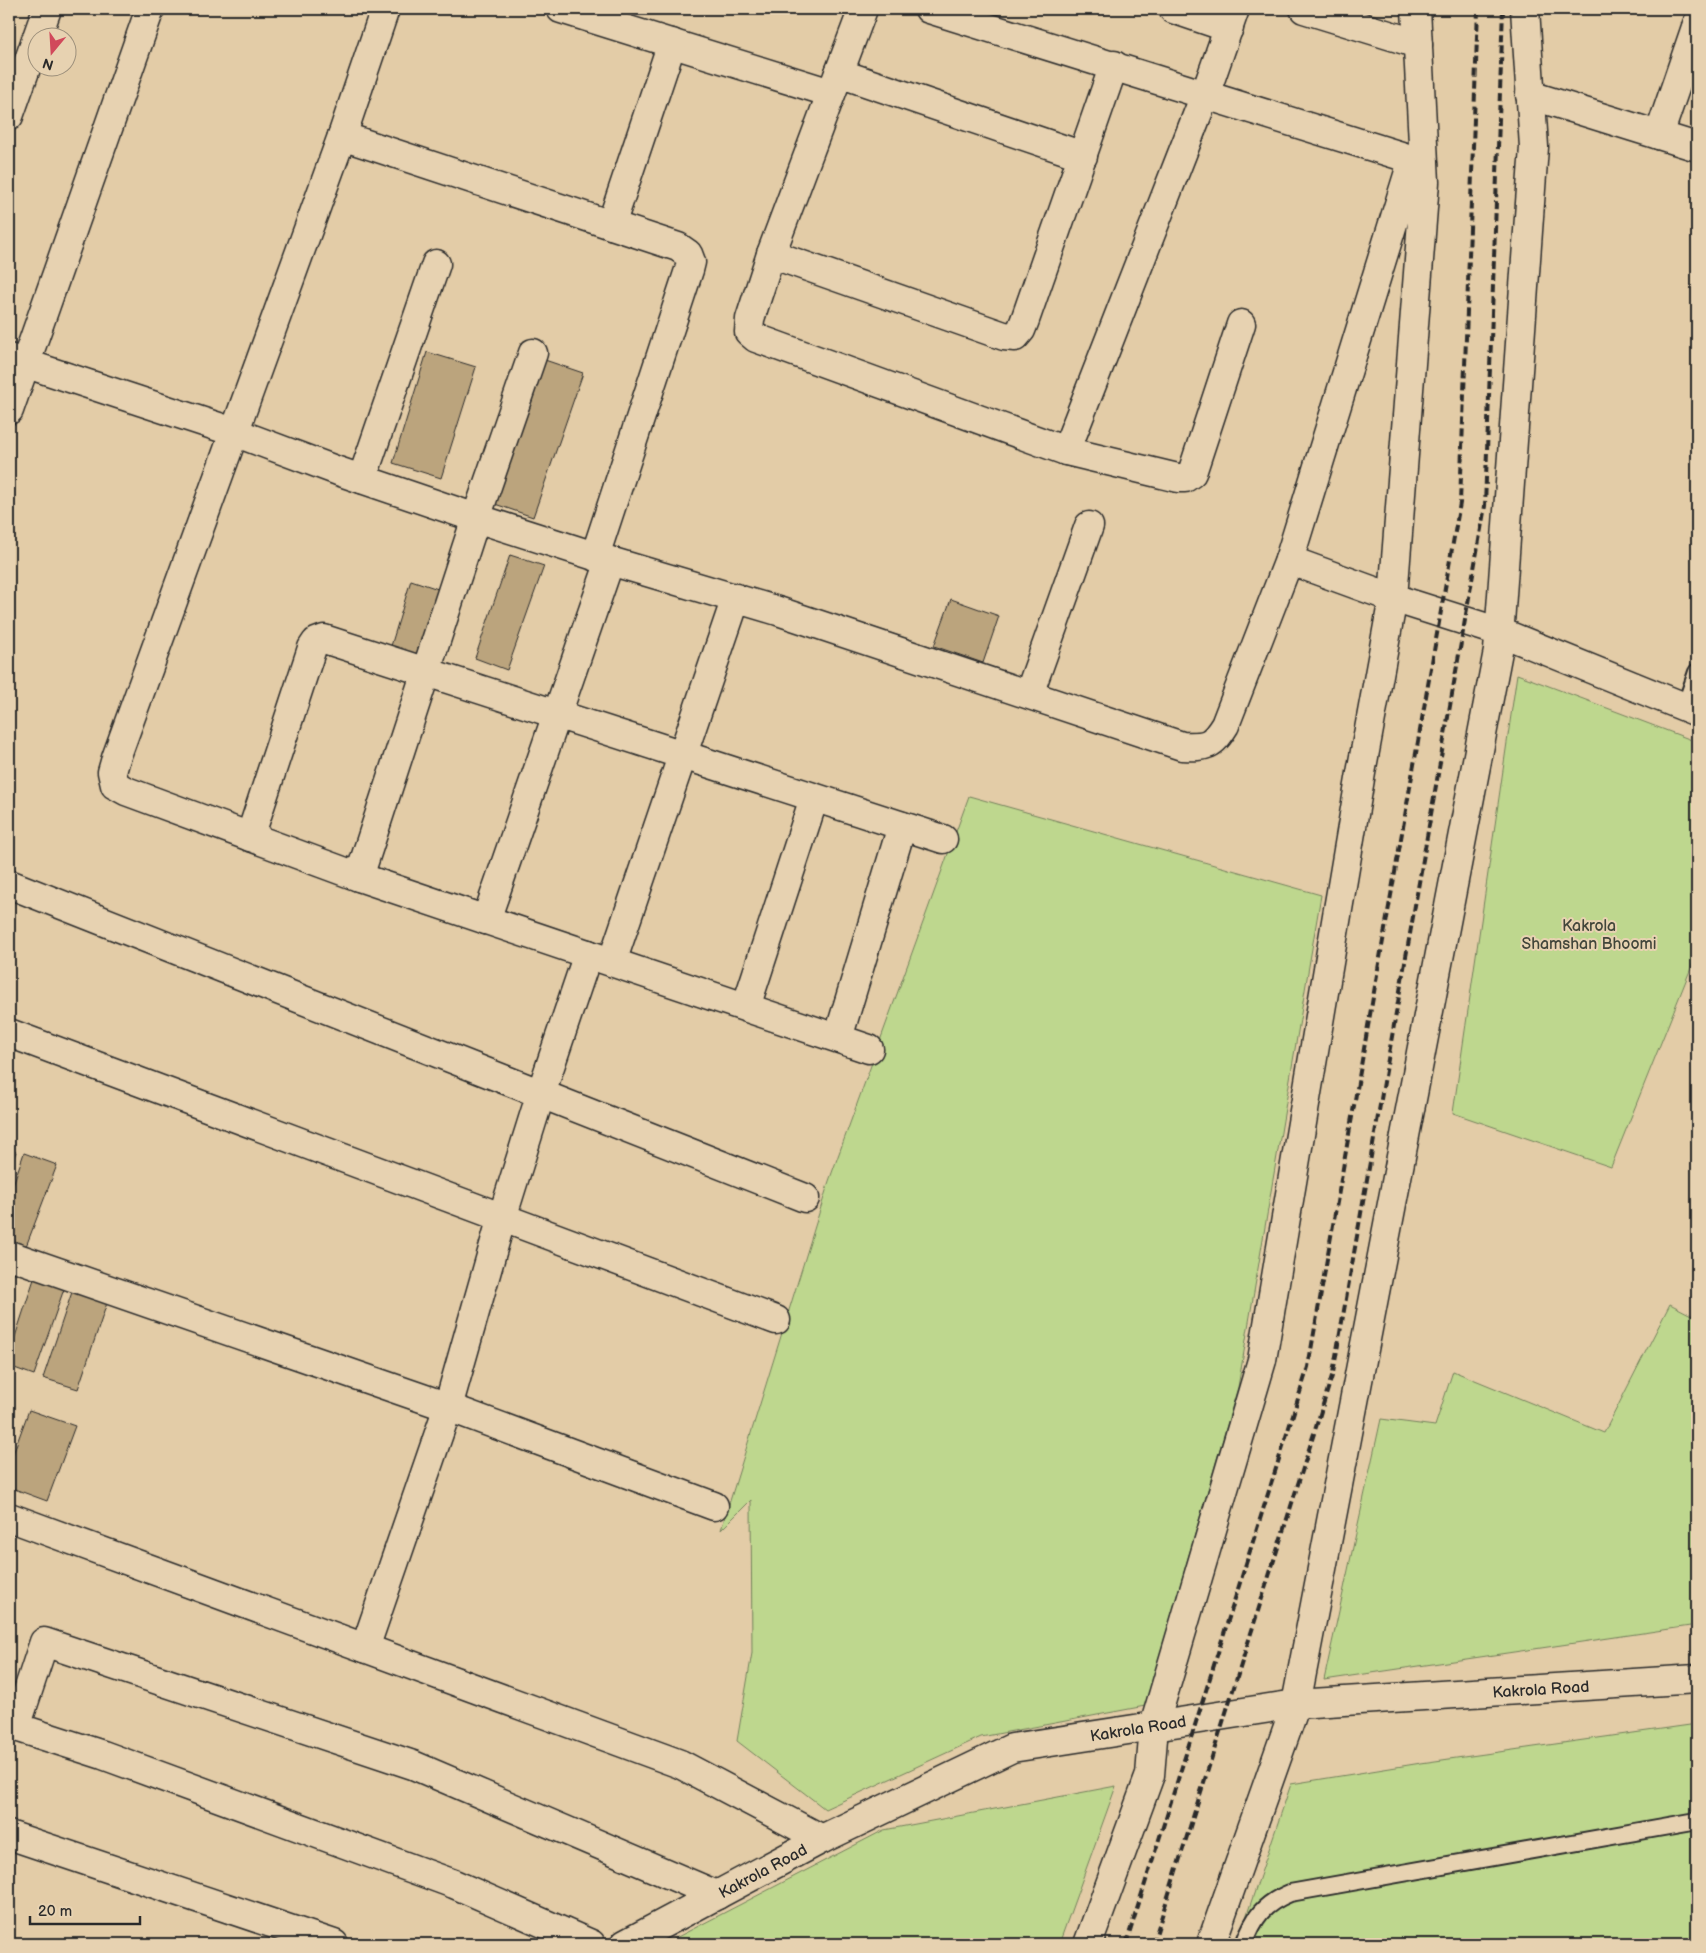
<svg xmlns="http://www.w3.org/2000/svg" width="1706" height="1953" font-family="'Balsamiq Sans',sans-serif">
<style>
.green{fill:#bed78e;stroke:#74815c}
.building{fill:#bba47d;stroke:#2b2b2b}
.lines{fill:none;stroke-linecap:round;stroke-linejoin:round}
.lane-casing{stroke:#2b2b2b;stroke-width:20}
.street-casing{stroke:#2b2b2b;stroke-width:31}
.secondary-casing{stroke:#2b2b2b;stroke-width:31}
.lane{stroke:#e7d2b1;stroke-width:16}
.street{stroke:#e7d2b1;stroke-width:28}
.secondary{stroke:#e7d2b1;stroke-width:28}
.rail{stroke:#2b2b2b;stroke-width:4;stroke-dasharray:8 4;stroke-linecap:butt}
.labels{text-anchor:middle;stroke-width:4;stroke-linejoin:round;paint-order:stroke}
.park-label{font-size:16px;fill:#41453a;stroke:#e7d2b1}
.street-label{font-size:16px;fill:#2b2b2b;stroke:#e7d2b1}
</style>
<rect width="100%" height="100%" fill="#e3cca7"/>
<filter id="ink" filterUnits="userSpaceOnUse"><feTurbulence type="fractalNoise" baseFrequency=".02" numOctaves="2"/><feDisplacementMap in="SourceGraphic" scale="10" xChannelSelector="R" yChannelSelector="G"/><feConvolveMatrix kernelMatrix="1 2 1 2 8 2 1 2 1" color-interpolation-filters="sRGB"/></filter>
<g filter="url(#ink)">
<path class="green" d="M1517 674 1697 742V953L1611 1167 1453 1113Z
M969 796 1321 895 1238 1387 1145 1706 981 1737 825 1809 737 1741 752 1653 751 1500 721 1530 829 1181Z
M1670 1304 1697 1318V1625L1324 1680 1381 1419 1435 1426 1453 1371 1604 1433Z
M1697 1724V1944H1237L1291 1784 1421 1763Z
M1116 1786 1059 1944H664L884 1830Z"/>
<path class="building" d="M427 352 476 367 441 478 393 463Z
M539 358 583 373 533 517 489 502Z
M510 555 544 566 507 670 475 658Z
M411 580 438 589 415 664 388 656Z
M951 599 999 616 983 663 934 646Z
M9 1150 16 1152 9 1171Z
M24 1153 57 1165 25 1249 9 1243V1196Z
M34 1279 64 1289 34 1375 9 1366V1355Z
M72 1292 107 1303 78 1389 43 1378Z
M29 1410 75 1426 47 1501 9 1487V1465Z"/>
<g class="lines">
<g class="lane-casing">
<path id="lane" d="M1685 707 1697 672
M1244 1944C1254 1917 1263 1904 1290 1893L1697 1821"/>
</g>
<g class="street-casing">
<g id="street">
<path d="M561 9 831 93"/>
<path d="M863 9 771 254 750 319 749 332 756 338 1066 451 1178 478H1185L1192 473 1241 324"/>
<path d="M929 9 1424 163"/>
<path d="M1173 9 1229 28"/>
<path d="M1304 9 1418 44"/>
<path d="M839 73 1083 156"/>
<path d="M1530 95 1697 147"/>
<path d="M9 116 47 9"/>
<path d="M1659 135 1697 24"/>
<path d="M342 136 385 9"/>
<path d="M611 225 672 43"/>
<path d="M771 254 1004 336 1015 337 1021 330 1025 320 1114 65"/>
<path d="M9 358 234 432 338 471 476 518 610 561 778 611 1182 746C1207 747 1212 746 1225 725L1289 560 1393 598 1500 632 1697 712"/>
<path d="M9 410 150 9"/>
<path d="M1066 451 1205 95 1235 9"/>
<path d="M362 479 436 264"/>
<path d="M595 556 689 270 691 262 688 254 678 247 342 136 116 758 112 772 115 785 126 791 359 877 869 1049"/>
<path d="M1289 560 1413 159"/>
<path d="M1029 694 1089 526"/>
<path d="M250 837 312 648 316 642 324 639 943 839"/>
<path d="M359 877 476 518 533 353"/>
<path d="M9 884 805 1198"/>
<path d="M486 920 610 561"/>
<path d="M612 962 736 598"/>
<path d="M746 1007 814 798"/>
<path d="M9 1033 776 1320"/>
<path d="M838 1038 902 826"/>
<path d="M9 1255 448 1407 714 1506"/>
<path d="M9 1517 680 1764 822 1839"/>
<path d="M365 1648 448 1407 498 1231 541 1093 588 954"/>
<path id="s1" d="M1154 1726 1296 1704 1697 1679"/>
<path d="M9 1835 334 1944"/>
<path d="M591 1944 454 1884 103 1755 16 1727 44 1642 413 1765 717 1895"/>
</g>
</g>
<g class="secondary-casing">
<g id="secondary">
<path id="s2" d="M625 1944 822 1839 1012 1748 1154 1726"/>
<path d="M1088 1944 1150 1775 1154 1726 1262 1360 1361 773 1393 598 1425 182 1416 9"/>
<path d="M1211 1944 1296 1704 1498 651 1534 147 1525 9"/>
</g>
</g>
<use href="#lane" class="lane"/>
<use href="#street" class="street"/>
<use href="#secondary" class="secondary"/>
<path class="rail" d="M1126 1944 1308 1367 1460 503 1478 9
M1153 1944 1333 1373 1485 506 1503 9"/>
</g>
</g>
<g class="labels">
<g class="park-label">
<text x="1589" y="931">Kakrola<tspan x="1589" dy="18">Shamshan Bhoomi</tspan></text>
</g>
<g class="street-label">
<text dy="6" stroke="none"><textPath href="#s1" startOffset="389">Kakrola Road</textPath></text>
<text transform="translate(1138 1728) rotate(-9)" y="6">Kakrola Road</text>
<text dy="6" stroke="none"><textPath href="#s2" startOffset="156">Kakrola Road</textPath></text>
</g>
</g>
<rect width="1706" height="1953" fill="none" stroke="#e7d2b1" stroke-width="30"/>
<rect x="15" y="15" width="1676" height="1923" fill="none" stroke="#2b2b2b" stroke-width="2" filter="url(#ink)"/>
<g transform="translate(52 52) rotate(198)"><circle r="24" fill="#e7d2b1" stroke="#9c8f7b"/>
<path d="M0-4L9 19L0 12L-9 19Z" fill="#d1495b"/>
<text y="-8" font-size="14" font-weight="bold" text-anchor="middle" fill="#2b2b2b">N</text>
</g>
<path d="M30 1916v8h110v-8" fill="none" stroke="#2b2b2b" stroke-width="2.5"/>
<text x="38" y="1916" font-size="15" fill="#2b2b2b" stroke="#e7d2b1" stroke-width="4" paint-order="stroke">20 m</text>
</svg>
